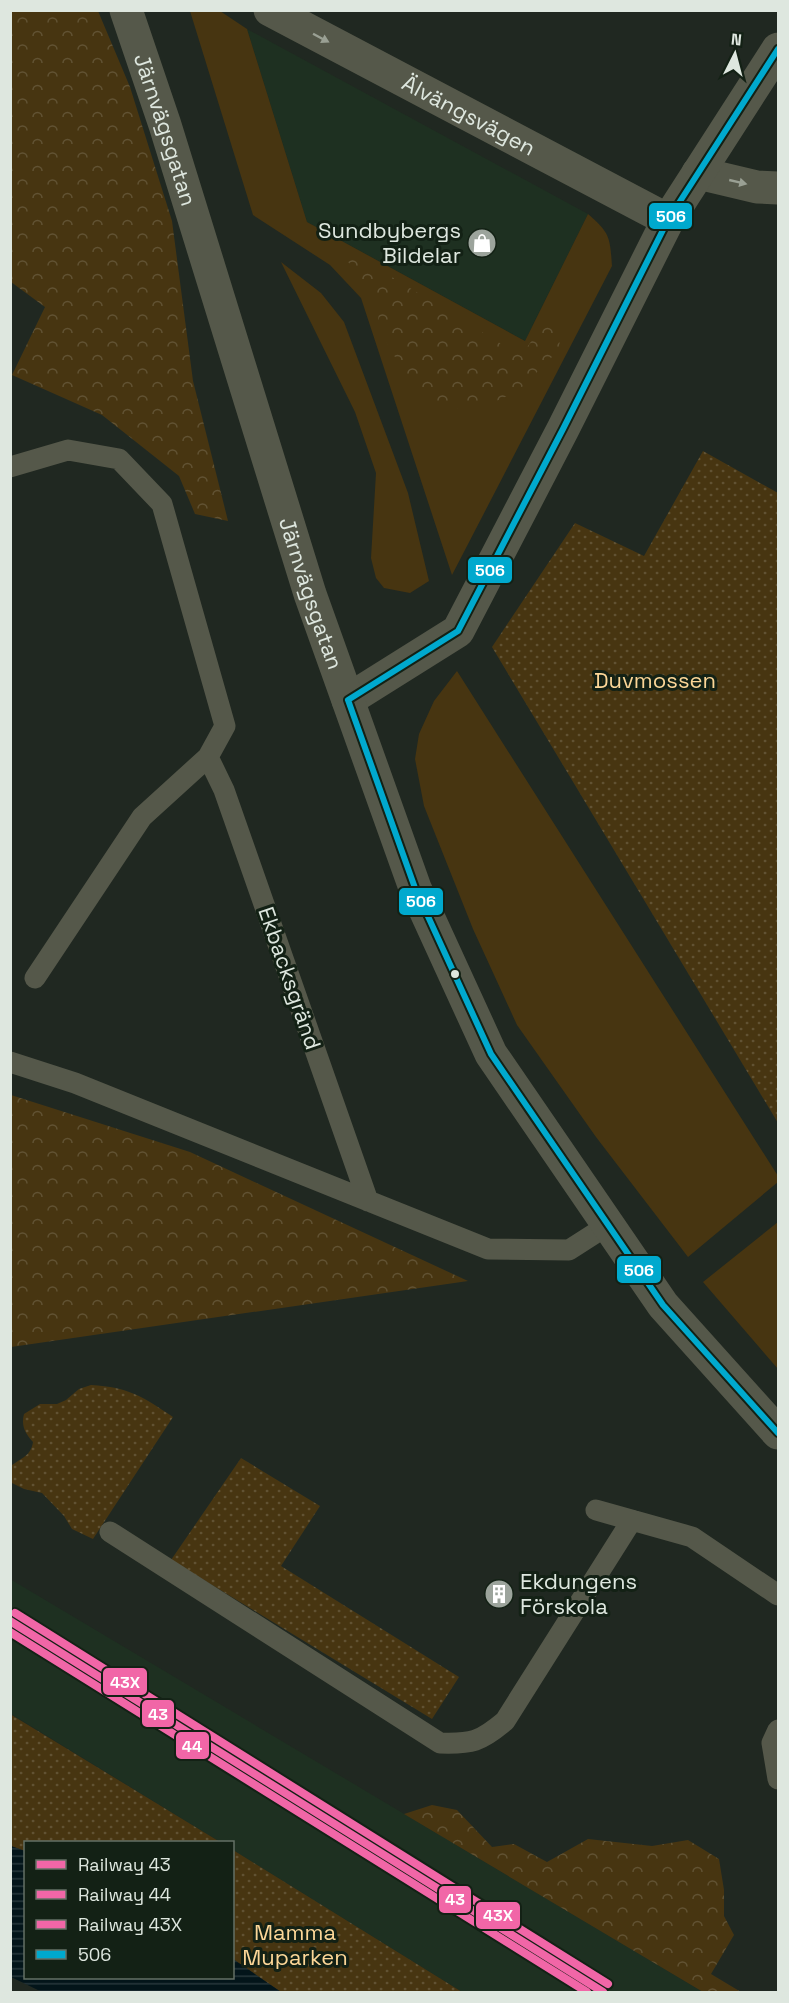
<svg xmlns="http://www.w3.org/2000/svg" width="789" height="2003" font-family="'Space Grotesk',sans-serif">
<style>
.built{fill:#1e3021}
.grass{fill:#473511}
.forest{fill:url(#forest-crowns)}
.park{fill:url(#park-dots)}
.water{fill:url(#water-rules)}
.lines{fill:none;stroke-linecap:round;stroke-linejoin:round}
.service{stroke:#55584a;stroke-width:21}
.minor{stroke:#55584a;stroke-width:33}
.tertiary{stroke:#55584a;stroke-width:33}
.bus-1-casing{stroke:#132115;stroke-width:10}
.bus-1{stroke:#00a9ce;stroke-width:6}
.rail-1-casing{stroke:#132115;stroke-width:12}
.rail-2-casing{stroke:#132115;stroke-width:12}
.rail-3-casing{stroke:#132115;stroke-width:12}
.rail-1{stroke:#f166a7;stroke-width:8}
.rail-2{stroke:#f166a7;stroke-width:8}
.rail-3{stroke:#f166a7;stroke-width:8}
.oneway{fill:#9aa094}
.bus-dot{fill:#dee7df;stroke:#132115;stroke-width:2}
.labels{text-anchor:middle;stroke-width:6;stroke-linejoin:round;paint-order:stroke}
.street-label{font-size:22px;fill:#dee7df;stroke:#132115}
.poi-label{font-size:22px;fill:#dee7df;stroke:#132115;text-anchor:end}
.park-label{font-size:22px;fill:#fcd697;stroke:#132115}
.line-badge{stroke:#132115;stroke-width:2}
.badge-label{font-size:16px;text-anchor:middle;font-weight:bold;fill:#fff}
</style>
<defs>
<pattern id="forest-crowns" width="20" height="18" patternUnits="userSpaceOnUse" patternTransform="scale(1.5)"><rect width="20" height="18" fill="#473511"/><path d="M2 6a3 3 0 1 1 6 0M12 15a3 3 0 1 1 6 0" fill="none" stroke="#615233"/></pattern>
<pattern id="park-dots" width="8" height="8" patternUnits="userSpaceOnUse" patternTransform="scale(1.5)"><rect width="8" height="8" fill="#473511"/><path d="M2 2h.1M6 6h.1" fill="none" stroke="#615233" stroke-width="1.8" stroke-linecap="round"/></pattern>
<pattern id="water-rules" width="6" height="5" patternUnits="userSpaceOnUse" patternTransform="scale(1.5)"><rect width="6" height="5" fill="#03151a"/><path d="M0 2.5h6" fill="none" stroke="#27373b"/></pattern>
</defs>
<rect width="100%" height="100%" fill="#202821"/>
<path class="built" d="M247 29 588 214 525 341 307 222Z
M10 1579 703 1992H462L233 1850 232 1842H220L11 1714Z"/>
<path class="grass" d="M190 11H220L247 29 307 222 525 341 588 214C610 233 610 237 612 266L452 575 361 298 330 265 253 215Z
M281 262 321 293 344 322 408 493 429 581 410 593 384 588 376 578 371 558 376 473 355 412Z
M457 671 778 1176V1182L688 1257 596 1137 517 1025 473 929 424 806 415 759 419 734 434 701Z
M778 1222V1369L703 1282Z"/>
<path class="forest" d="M11 10 98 11 130 87 172 221 193 381 228 521 195 514 179 476 102 415 12 375 45 307 11 282Z
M345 258 369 263 521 356 546 320 558 323 560 349 518 391 477 410 422 405 378 327 379 302Z
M11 1095 190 1152 468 1281 11 1347Z
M432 1805 457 1810 492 1847 514 1844 547 1862 588 1839 652 1846 688 1840 719 1859 724 1890V1916L734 1935 711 1974 741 1992H703L404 1814Z"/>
<path class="park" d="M703 451 778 493V1123L492 647 575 523 644 556Z
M91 1385C129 1387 143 1397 173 1417L93 1539 72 1529 64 1516 42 1493 24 1489 10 1482 11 1466C21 1458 31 1456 33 1442 25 1433 21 1426 24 1414L40 1404H57L66 1400 79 1389Z
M241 1458 320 1506 281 1566 459 1677 432 1719 171 1560Z
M10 1714 220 1842H26L25 1851 11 1846Z
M233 1850 462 1992H281L233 1959Z"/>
<path class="water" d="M11 1846 25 1851 26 1978H232L233 1959 281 1992H42L11 1977Z"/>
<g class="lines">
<path class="service" d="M10 467 68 450 119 459 162 504 225 726 208 757 224 790 368 1201
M35 978 142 817 208 757
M10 1062 75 1083 488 1249 569 1250 608 1225
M596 1510 692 1537 778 1595
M110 1532 440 1743C472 1744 480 1742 505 1721L632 1520
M778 1730 772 1743 778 1779"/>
<g class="minor">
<path id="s1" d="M270 10 668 220"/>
<path d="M698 173 757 187 778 188"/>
<path d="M348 700 458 631 563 429 668 220 778 49"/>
</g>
<path class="tertiary" id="s2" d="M126 10 165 125 310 594 415 888 491 1054 663 1305 778 1433"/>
<g class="bus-1-casing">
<path id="bus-1" d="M348 700 415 888 491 1054 663 1305 778 1433
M348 700 458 631 563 429 668 220 778 49"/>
</g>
<use href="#bus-1" class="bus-1"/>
<g class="rail-1-casing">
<path id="rail-1" d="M10 1621 603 1992"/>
</g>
<g class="rail-2-casing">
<path id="rail-2" d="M10 1632 587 1992"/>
</g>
<g class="rail-3-casing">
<path id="rail-3" d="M15 1613 608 1984"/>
</g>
<use href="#rail-1" class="rail-1"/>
<use href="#rail-2" class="rail-2"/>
<use href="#rail-3" class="rail-3"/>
</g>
<defs><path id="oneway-solid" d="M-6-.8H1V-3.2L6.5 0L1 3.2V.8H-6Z" transform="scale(1.5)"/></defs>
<g class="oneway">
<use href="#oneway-solid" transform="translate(321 38) rotate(28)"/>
<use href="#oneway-solid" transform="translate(738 182) rotate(13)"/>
</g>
<defs>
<g id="shop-disc" transform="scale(1.5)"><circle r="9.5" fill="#9ca49c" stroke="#132115"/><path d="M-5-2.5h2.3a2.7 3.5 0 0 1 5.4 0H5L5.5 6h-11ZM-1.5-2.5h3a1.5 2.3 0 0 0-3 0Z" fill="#fff"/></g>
<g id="building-disc" transform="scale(1.5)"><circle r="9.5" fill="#9ca49c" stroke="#132115"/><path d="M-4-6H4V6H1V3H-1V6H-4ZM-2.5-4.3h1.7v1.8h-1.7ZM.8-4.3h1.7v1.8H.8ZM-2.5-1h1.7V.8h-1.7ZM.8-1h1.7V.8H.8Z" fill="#fff"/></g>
</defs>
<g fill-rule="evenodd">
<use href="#shop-disc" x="482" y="243"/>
<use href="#building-disc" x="499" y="1594"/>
</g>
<circle class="bus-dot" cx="455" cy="974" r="5"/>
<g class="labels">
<g class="street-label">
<text dy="8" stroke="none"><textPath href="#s1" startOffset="225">Älvängsvägen</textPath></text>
<text dy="8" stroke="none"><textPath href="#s2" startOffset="126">Järnvägsgatan</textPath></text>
<text dy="8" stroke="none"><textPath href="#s2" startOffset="612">Järnvägsgatan</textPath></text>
<text transform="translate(290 978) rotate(71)" y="8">Ekbacksgränd</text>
</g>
<g class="poi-label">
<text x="461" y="238">Sundbybergs<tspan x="461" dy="25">Bildelar</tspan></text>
<text x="520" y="1589" text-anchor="start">Ekdungens<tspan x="520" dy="25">Förskola</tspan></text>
</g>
<g class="park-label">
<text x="655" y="688">Duvmossen</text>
<text x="295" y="1940">Mamma<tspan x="295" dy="25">Muparken</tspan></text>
</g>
</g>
<g class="line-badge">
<rect x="648" y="202" width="45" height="28" rx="6" fill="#00a9ce"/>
<rect x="467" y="556" width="46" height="28" rx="6" fill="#00a9ce"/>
<rect x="398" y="887" width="46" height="29" rx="6" fill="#00a9ce"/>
<rect x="616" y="1255" width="46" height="29" rx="6" fill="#00a9ce"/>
<rect x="102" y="1667" width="46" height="29" rx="6" fill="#f166a7"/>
<rect x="141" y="1699" width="34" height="29" rx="6" fill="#f166a7"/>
<rect x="175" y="1731" width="35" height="29" rx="6" fill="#f166a7"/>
<rect x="438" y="1885" width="34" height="29" rx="6" fill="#f166a7"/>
<rect x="475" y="1901" width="46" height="29" rx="6" fill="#f166a7"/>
</g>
<g class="badge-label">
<text x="671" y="222">506</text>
<text x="490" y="576">506</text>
<text x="421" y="907">506</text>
<text x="639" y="1276">506</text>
<text x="125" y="1688">43X</text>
<text x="158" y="1720">43</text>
<text x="192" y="1752">44</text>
<text x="455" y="1905">43</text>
<text x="498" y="1921">43X</text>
</g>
<rect width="789" height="2003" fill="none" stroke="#dee7df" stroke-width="24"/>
<rect x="24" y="1841" width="210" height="138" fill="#132115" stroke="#647066" stroke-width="1.5"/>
<rect x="36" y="1860" width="30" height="9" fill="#f166a7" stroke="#647066" stroke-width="1.5"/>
<text x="78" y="1871" font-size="18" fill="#dee7df">Railway 43</text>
<rect x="36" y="1890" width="30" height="9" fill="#f166a7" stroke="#647066" stroke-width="1.5"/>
<text x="78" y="1901" font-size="18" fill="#dee7df">Railway 44</text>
<rect x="36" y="1920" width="30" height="9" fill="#f166a7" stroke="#647066" stroke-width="1.5"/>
<text x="78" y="1931" font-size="18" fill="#dee7df">Railway 43X</text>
<rect x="36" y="1950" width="30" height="9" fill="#00a9ce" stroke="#647066" stroke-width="1.5"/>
<text x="78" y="1961" font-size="18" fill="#dee7df">506</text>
<g transform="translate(735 54) rotate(6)" stroke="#132115" stroke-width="4.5" paint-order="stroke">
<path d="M0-4.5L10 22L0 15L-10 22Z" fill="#dee7df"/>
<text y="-9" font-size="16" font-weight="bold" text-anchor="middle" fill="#dee7df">N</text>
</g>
</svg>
